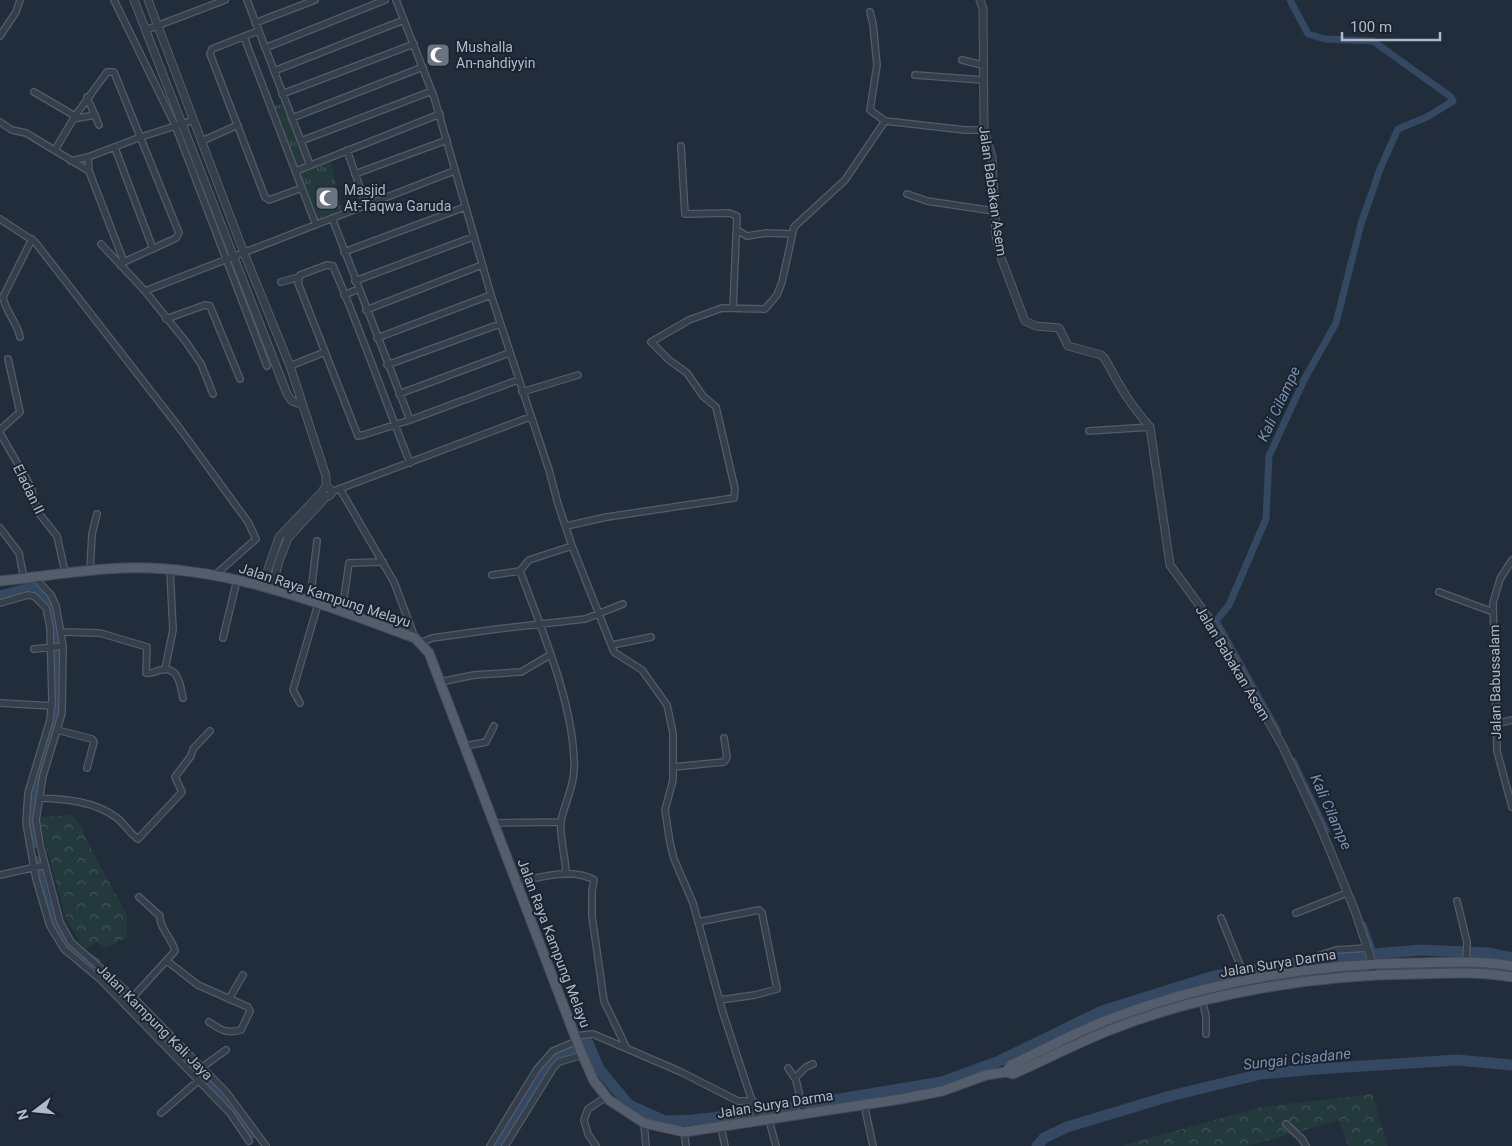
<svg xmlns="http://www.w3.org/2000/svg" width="1512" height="1146" font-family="Roboto,sans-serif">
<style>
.forest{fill:url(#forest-crowns)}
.park{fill:url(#park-tufts)}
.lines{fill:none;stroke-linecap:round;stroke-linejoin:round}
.canal{stroke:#344862;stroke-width:7}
.river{stroke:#344862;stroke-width:11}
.minor-casing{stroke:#535c68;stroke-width:8}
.tertiary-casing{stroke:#535c68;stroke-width:9}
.primary-casing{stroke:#414a57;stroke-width:11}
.minor{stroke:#353e4b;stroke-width:5.5}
.tertiary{stroke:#353e4b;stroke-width:7}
.primary{stroke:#535d6b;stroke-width:9}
.labels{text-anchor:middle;stroke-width:4;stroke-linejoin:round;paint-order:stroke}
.poi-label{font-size:14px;fill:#b0b9c7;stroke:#1a232f;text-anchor:start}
.street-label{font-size:14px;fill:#b0b9c7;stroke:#1a232f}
.water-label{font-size:15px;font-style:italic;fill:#7790b0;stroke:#1a232f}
</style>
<defs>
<pattern id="forest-crowns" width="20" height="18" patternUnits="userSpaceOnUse" patternTransform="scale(1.25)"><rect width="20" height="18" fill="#23393b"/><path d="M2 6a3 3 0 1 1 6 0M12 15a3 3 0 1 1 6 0" fill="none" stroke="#405456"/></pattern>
<pattern id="park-tufts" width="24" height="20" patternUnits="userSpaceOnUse" patternTransform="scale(1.25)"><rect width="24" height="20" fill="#23393b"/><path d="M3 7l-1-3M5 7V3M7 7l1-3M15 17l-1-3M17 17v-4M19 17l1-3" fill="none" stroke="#405456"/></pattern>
</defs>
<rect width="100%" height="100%" fill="#212d3a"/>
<path class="forest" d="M71 815 81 826 91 849 127 915V937L106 948 97 942 85 950 66 919 38 817Z
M1372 1094 1388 1146H1348L1339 1120 1248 1146H1121L1261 1107Z"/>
<path class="park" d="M285 103 309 165 295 170 271 107Z
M330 159 343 213 318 222 298 171Z"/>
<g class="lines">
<path class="canal" d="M1278 732 1216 621 1229 605 1266 519 1269 456 1304 380 1336 323 1361 224 1380 169 1398 129 1427 117 1453 101 1451 97 1373 41 1325 39 1308 34 1290 0
M1293 761 1326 831
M1363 925 1374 955"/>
<path class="river" d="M0 596 35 587 45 595 58 629V676L54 718 39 763 30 810 31 845
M35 861C46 911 48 935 95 963
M113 981 209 1079 253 1133
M498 1146 539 1073 562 1052 588 1043 599 1069 629 1105 665 1121 693 1120 755 1113 942 1082 997 1062 1102 1011 1214 976 1325 958 1421 950 1489 953 1512 958
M1037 1146 1044 1138 1067 1127 1170 1096 1261 1074 1316 1069 1457 1060 1512 1065"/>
<g class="minor-casing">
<path id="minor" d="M114 0 175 125 267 366
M247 0 310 165
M396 0 434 97 491 295 549 470 558 504 572 546 614 652 642 670 667 705 673 733V780L665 810 670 843 674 859 693 903 723 1013 759 1122
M870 12 873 24 877 65 870 110 885 121
M255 23 315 0
M146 30 225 0
M258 31 212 49 210 54 265 197 269 200 302 188
M0 36 16 12 20 0
M244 37 316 225
M265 48 385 0
M962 60 983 65
M274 71 404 20
M915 75 983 80
M34 92 75 116
M282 94 414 44
M87 97 99 125
M292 118 423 67
M73 119 95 115
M0 122 12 130 26 133 89 171
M202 141 238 125
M301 141 432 91
M681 146 685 214 729 213 737 216 733 308
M115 148 153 249
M55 150 75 116 107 72H114L179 233 176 238 124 262
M347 150 366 205
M71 161 88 157
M296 171 440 114
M355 174 447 140
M907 194 927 201 994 211
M332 218 410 420
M0 219 35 242 181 430 248 522 256 539 215 575
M737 230 747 236 767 233 792 234
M101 244 145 291 186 342 201 364 213 394
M344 252 465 207
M121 266 124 262 89 171 88 157 141 137 194 120
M355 281 473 237
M281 282 299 277
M145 291 454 171
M344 295 358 289
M366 310 482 265
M166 319 205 305 210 306 240 379
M20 337C17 322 5 311 3 297L32 239
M377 338 491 295
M387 365 500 324
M290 366 325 352
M522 392 578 375
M399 394 509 353
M0 430 20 412 8 359
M1089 431 1150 427
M0 433 31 487 37 511 57 536 65 572
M410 463C384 398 361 331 333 266L327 265 300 275 298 283 358 436 363 435 410 420 518 380
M340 489 394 582 415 638
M331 492 530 417
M566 526 607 517 734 498 735 489 716 407 703 396 687 373 669 360 651 342 689 320 722 308 765 309 777 295 782 282 794 227 845 180 885 121 965 130H984
M0 528 19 553 24 579
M1512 560 1500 579 1493 603 1497 751 1512 807
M90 570 92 534 97 514
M520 571 529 560 572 546
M492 575 520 571C541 628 571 697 574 758 576 784 566 798 561 821 559 835 566 859 566 874
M35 578 51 595 56 606 63 646 62 713 43 776 36 820 40 845 60 922 71 942 132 996 227 1093 266 1146
M1439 592 1493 612
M310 601 317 541
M0 603 28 595 34 596 46 608 50 627 52 699 50 720 28 793 26 823 36 879 50 926 64 949 101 980 230 1113 249 1141
M342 612 349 563 383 562
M62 632 100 633 147 647 146 673C151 674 156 671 161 670 179 666 180 685 183 698
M223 638 237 580
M421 643 432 638 497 629 585 619 623 604
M612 645 651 637
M34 649 63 646
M165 669 173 630 170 570
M440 682 474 675 521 672 550 655
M0 703 52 706
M300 703 293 690 318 604
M1496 724 1512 720
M57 730 92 739 94 742 87 768
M465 746 486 742 494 726
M673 767 724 762 727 757 724 738
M39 798C65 799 95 801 117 818 125 824 130 834 138 839L182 792 175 777 191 756 193 749 210 731
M495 823 561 822
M0 875 45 865
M515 882C539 878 572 867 594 880L592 891V916L604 1001 626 1047
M1457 901 1467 942 1466 963
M1296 913 1347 893
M1221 918 1240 965 1243 980
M698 922 759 910 762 913 777 989 755 995 720 1000
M1326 953 1329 969
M1318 956 1336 950 1367 948
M167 961 198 985 248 1007 250 1011 241 1030C227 1034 221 1030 209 1022
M133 997 175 951C172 938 159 928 160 916L139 897
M229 999 243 975
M1202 1000 1206 1016V1034
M574 1036 593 1034 681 1072 738 1101H753
M201 1068 226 1050
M788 1068 796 1080 804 1114
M795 1078 806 1067 813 1064
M864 1104 873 1146
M161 1113 199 1080
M769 1120 776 1146
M644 1123 646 1146
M1286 1124 1302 1139 1306 1146
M721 1127 725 1146
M684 1132 686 1146
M490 1146 537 1069 553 1051 577 1041
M505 1146 554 1067 559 1062 582 1055
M596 1146 588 1134 584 1120 588 1109 606 1097"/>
</g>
<g class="tertiary-casing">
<path id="tertiary" d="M134 0 287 394 292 401 301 404
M148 0 244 253 290 366 326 476V488
M980 0 983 9 984 130 992 157 996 235 1000 255 1025 321 1036 326 1059 328 1068 346 1101 355 1105 359C1121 388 1128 402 1150 427L1170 565 1213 624 1283 747 1320 826 1355 911 1371 959 1373 974
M322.5 492a4.5 4.5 0 1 1 9 0a4.5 4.5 0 1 1-9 0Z
M262 587 279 537 322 492
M272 590 278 564 288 538 326 497"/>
</g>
<g class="primary-casing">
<path id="primary" d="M0 581C42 577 83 569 125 568 225 565 322 604 415 638L429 653 581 1052 594 1081 609 1100 644 1123 684 1132 901 1099 942 1091 986 1075 1006 1072 1013 1074C1045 1060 1077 1043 1110 1030 1203 993 1314 975 1414 974 1446 973 1480 971 1512 977
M1006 1072 1011 1065C1043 1050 1074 1033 1107 1020 1204 983 1310 964 1414 963 1446 962 1480 960 1512 966"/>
</g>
<use href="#minor" class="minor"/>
<use href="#tertiary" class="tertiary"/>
<use href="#primary" class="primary"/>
</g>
<defs>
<g id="mosque-square" transform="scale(1.25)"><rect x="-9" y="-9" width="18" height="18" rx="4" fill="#6b7280" stroke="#1a232f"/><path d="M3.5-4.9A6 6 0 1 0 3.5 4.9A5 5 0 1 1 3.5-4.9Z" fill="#fff"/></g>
</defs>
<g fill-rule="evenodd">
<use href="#mosque-square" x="438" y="55"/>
<use href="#mosque-square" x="327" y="198"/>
</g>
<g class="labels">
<g class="poi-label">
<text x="456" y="52">Mushalla<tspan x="456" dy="16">An-nahdiyyin</tspan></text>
<text x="344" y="195">Masjid<tspan x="344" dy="16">At-Taqwa Garuda</tspan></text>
</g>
<g class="street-label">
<text transform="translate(993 191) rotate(82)" y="5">Jalan Babakan Asem</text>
<text transform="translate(29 489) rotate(64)" y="5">Eladan II</text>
<text transform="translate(325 595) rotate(18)" y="5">Jalan Raya Kampung Melayu</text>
<text transform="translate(1233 663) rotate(59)" y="5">Jalan Babakan Asem</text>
<text transform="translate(1495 682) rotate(-91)" y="5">Jalan Babussalam</text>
<text transform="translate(554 943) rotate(69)" y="5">Jalan Raya Kampung Melayu</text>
<text transform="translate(1278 963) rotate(-9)" y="5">Jalan Surya Darma</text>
<text transform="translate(155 1022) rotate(45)" y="5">Jalan Kampung Kali Jaya</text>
<text transform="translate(775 1104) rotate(-9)" y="5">Jalan Surya Darma</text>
</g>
<g class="water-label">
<text transform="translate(1279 404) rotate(-65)" y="5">Kali Cilampe</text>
<text transform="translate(1331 812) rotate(66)" y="5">Kali Cilampe</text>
<text transform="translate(1297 1059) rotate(-6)" y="5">Sungai Cisadane</text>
</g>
</g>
<g transform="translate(35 1111) rotate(254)" stroke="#1a232f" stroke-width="4" paint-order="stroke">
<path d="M0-4L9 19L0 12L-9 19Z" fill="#b0b9c7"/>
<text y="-8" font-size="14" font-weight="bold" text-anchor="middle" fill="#b0b9c7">N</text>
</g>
<path d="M1342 32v8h98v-8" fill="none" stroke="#b0b9c7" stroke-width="2.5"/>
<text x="1350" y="32" font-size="15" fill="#b0b9c7" stroke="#1a232f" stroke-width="4" paint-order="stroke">100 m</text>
</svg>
